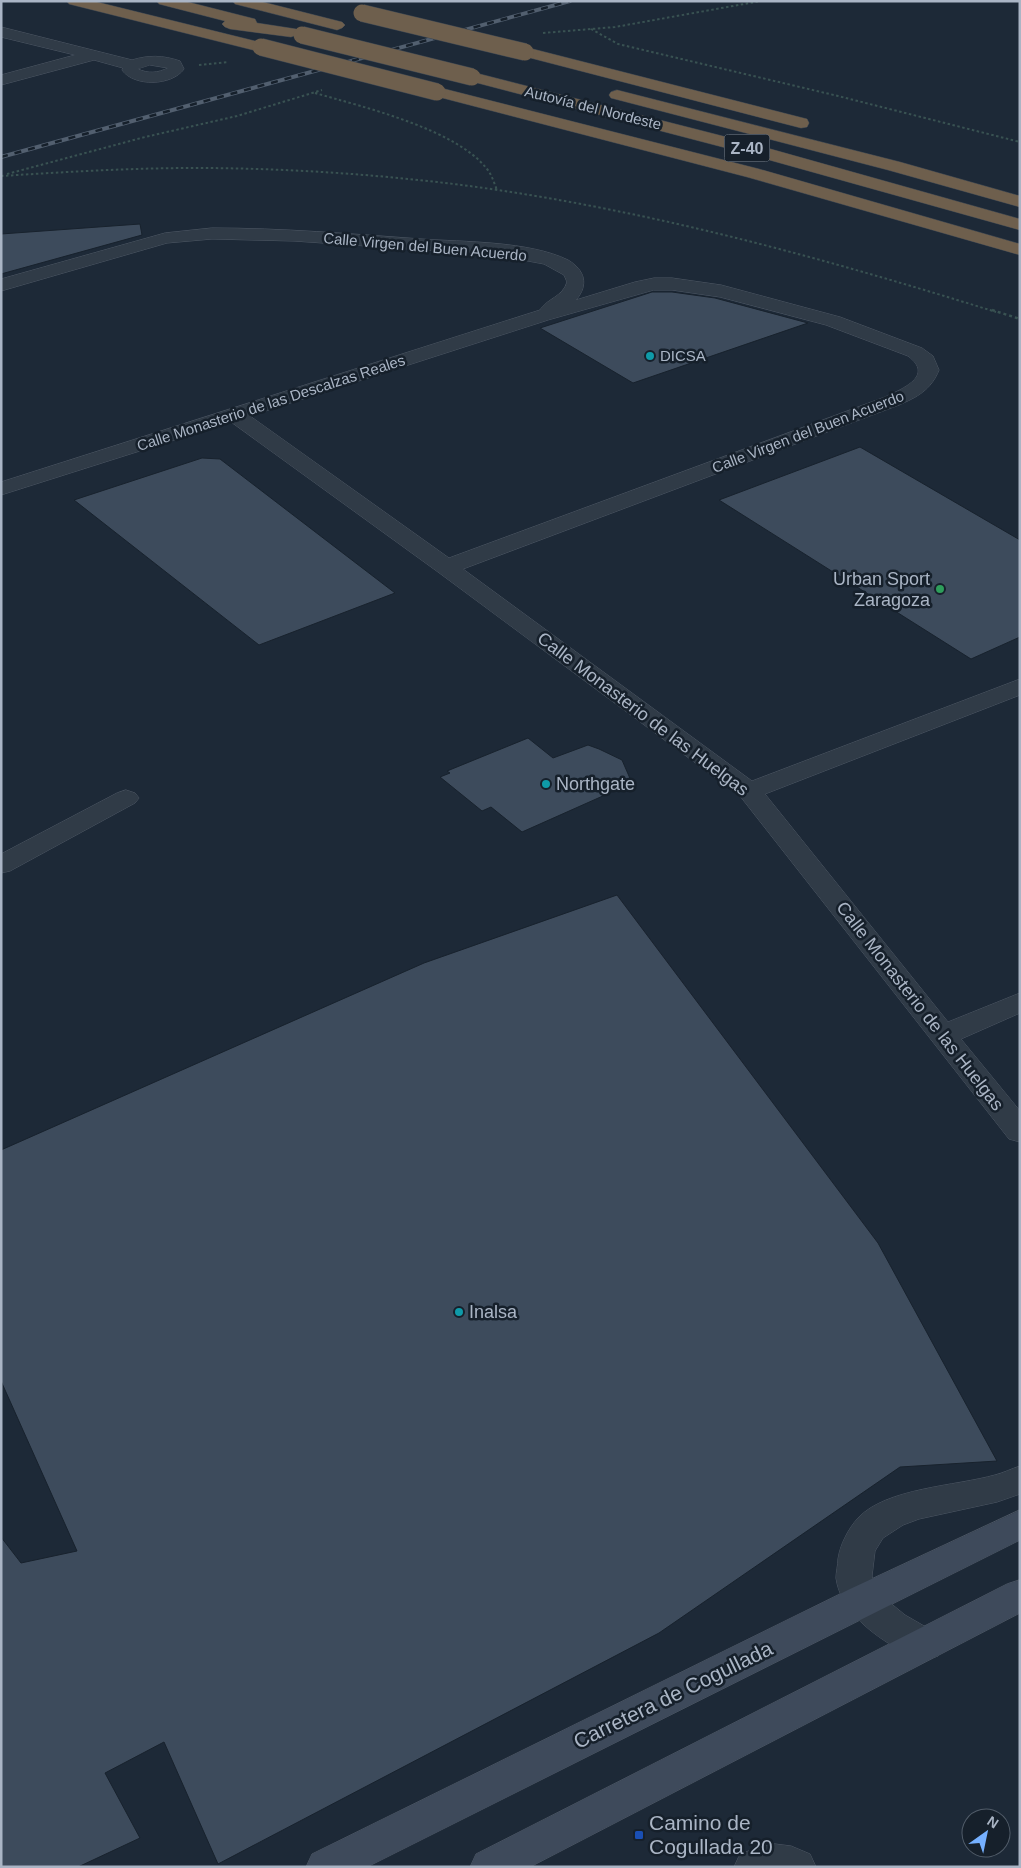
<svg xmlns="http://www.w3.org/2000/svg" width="1021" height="1868" font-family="Arial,sans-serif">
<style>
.building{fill:#3d4b5c;stroke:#18222d}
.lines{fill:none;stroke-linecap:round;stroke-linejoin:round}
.street-casing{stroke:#4e5865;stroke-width:1}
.secondary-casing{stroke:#4e5865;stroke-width:1}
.highway-casing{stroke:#3b4551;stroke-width:1}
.path-far1{stroke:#395252;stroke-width:2;stroke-dasharray:2.5 2.5;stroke-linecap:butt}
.path{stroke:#395252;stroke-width:2.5;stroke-dasharray:3 3;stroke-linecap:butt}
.street{fill:#303b47;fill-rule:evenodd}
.secondary{fill:#3e4a5b;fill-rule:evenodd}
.highway{fill:#6e5f4d;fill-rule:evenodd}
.rail-casing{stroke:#525f6f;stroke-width:4}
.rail{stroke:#16202b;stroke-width:2.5;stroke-dasharray:7;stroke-linecap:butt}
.highway-bridge-casing{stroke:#3b4551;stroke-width:18;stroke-linecap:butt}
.highway-bridge{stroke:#6e5f4d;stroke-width:17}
.culture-dot{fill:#0f9aa8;stroke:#16202b;stroke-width:2}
.leisure-dot{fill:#2e9e5b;stroke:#16202b;stroke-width:2}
.transit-dot{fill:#1a4fb4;stroke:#16202b;stroke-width:2}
.labels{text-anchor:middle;stroke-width:5;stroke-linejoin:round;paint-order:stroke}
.far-street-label{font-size:15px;fill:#aab5c5;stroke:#16202b}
.far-poi-label{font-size:15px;fill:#aab5c5;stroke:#16202b;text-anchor:start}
.shield{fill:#16202b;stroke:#7e8897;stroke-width:1}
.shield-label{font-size:16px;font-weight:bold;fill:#aab5c5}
.poi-label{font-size:18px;fill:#aab5c5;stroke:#16202b;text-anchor:start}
.street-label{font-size:18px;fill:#aab5c5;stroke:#16202b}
.near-street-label{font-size:21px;fill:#aab5c5;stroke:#16202b}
.near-poi-label{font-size:21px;fill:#aab5c5;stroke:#16202b;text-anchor:start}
</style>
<rect width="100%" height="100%" fill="#1d2937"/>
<path class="building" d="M140 224 142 235 1 274V234Z
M652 292H672L715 298 808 323 633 383 540 328Z
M860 447 1020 540V637L971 659 719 500Z
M202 458 220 459 395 593 259 645 74 500Z
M528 738 553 758 588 745 599 749 622 760 632 783 522 832 491 807 482 811 440 777 450 773 447 771Z
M617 895 878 1243 997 1461 900 1467 659 1633 218 1864 164 1742 105 1773 140 1838 78 1867H1V1537L21 1563 77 1551 1 1381V1150L424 963Z"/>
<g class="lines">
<g class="street-casing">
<path id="street" d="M1 27 132 60C149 55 162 55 180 61L184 69C172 86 134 87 122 70L123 68 94 60 1 85V75L75 55 1 37ZM150 65 168 68C158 73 148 74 138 69Z
M212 228C282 228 352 234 421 239 464 242 529 241 568 260 585 270 589 285 576 300L635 282 654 278H672L721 285 840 317 922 348 933 356 939 370C931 390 917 397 899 405L463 569 752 781 1020 679V695L765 794 948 1022 1020 993V1013L961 1039 1020 1111V1142L1009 1139 740 796 438 572 231 422 1 495V482L540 310C546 299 563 297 567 282L564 275 544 264 496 255 294 241 212 239 167 243 1 291V279L165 233ZM654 290H672L720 297 826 325 908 356C935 376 902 389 885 397L449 558 250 416 548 320Z
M126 790 135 793 139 798 135 803 10 871 1 873V854L117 793Z
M1020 1466V1494L997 1502 919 1519 903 1525 883 1538 875 1551 872 1576 875 1587 883 1597 905 1615 938 1634 944 1645 938 1656C918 1663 910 1656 893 1646 868 1631 840 1608 836 1578 836 1572 838 1565 838 1559 840 1545 848 1529 858 1518 886 1488 956 1486 995 1475 1003 1473 1011 1469 1020 1466Z
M775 1844 791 1846 810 1854 816 1867H734L740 1854 760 1847Z"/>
</g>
<g class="secondary-casing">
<path id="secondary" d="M1020 1510V1540L367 1867H306L312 1854 850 1589Z
M1020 1580V1613L530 1867H470L476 1854 1007 1584Z"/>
</g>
<g class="highway-casing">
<path id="highway" d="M67 1H93L267 44 269 47 267 50 261 52 69 4Z
M157 1H184L255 19 257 23 296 29 299 32 296 35 291 37 230 29 225 27 222 24 225 21 159 4Z
M233 1H259L342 22 345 25 342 28 337 30 235 4Z
M525 47 807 119 809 123 807 127 801 128 519 55 517 52 519 49Z
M472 72 742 141 1020 219V230L730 149 466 80 464 77 466 74Z
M437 87 759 169 1020 244V255L747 177 431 95 429 92 431 89Z
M617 90 900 162 1020 196V207L888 170 611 98 609 95 611 92Z"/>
</g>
<path class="path-far1" d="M591 29 618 44 838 96 1020 142
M543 33 615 27 761 1
M199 65 228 62
M315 93C363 107 456 129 487 169 492 175 494 183 497 190
M7 174 145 137 237 116 322 90
M1 176C65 172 130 168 194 168 275 168 357 173 437 182 627 204 814 255 996 312"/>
<path class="path" d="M992 310 1020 319"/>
<use href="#street" class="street"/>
<use href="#secondary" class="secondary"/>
<use href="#highway" class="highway"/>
<g class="rail-casing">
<path id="rail" d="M1 157 570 1"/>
</g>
<use href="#rail" class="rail"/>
<g class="highway-bridge-casing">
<path id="highway-bridge" d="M362 13 525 52
M302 35 472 77
M261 47 437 92"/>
</g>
<use href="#highway-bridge" class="highway-bridge"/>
</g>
<g class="culture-dot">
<circle cx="650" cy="356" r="5"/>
<circle cx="546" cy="784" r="5"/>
<circle cx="459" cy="1312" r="5"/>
</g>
<circle class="leisure-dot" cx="940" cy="589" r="5"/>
<rect class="transit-dot" x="634" y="1830" width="10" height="10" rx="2.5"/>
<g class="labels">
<g class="far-street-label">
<text transform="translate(593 108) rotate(14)" y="5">Autovía del Nordeste</text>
<text transform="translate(425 247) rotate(5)" y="5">Calle Virgen del Buen Acuerdo</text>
<text transform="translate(271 403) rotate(-18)" y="5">Calle Monasterio de las Descalzas Reales</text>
<text transform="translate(808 432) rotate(-21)" y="5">Calle Virgen del Buen Acuerdo</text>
</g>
<g class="far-poi-label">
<text x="660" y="361">DICSA</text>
</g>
<rect class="shield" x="724.5" y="134.5" width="45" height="27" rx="4"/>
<g class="shield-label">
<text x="747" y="154">Z-40</text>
</g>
<g class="poi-label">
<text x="930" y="585" text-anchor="end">Urban Sport<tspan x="930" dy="21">Zaragoza</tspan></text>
<text x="556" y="790">Northgate</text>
<text x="469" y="1318">Inalsa</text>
</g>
<g class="street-label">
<text transform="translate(643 714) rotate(37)" y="6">Calle Monasterio de las Huelgas</text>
<text transform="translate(920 1006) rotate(52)" y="6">Calle Monasterio de las Huelgas</text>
</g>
<g class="near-street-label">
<text transform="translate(673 1695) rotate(-26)" y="7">Carretera de Cogullada</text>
</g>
<g class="near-poi-label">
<text x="649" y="1830">Camino de<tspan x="649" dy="24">Cogullada 20</tspan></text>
</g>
</g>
<rect width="1021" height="1868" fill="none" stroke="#aab5c5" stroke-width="5"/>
<g transform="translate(986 1833) rotate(33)"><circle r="24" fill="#16202b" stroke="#515c69"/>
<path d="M0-4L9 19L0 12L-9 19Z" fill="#75b0ff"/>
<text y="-8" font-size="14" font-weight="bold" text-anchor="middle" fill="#aab5c5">N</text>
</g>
</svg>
